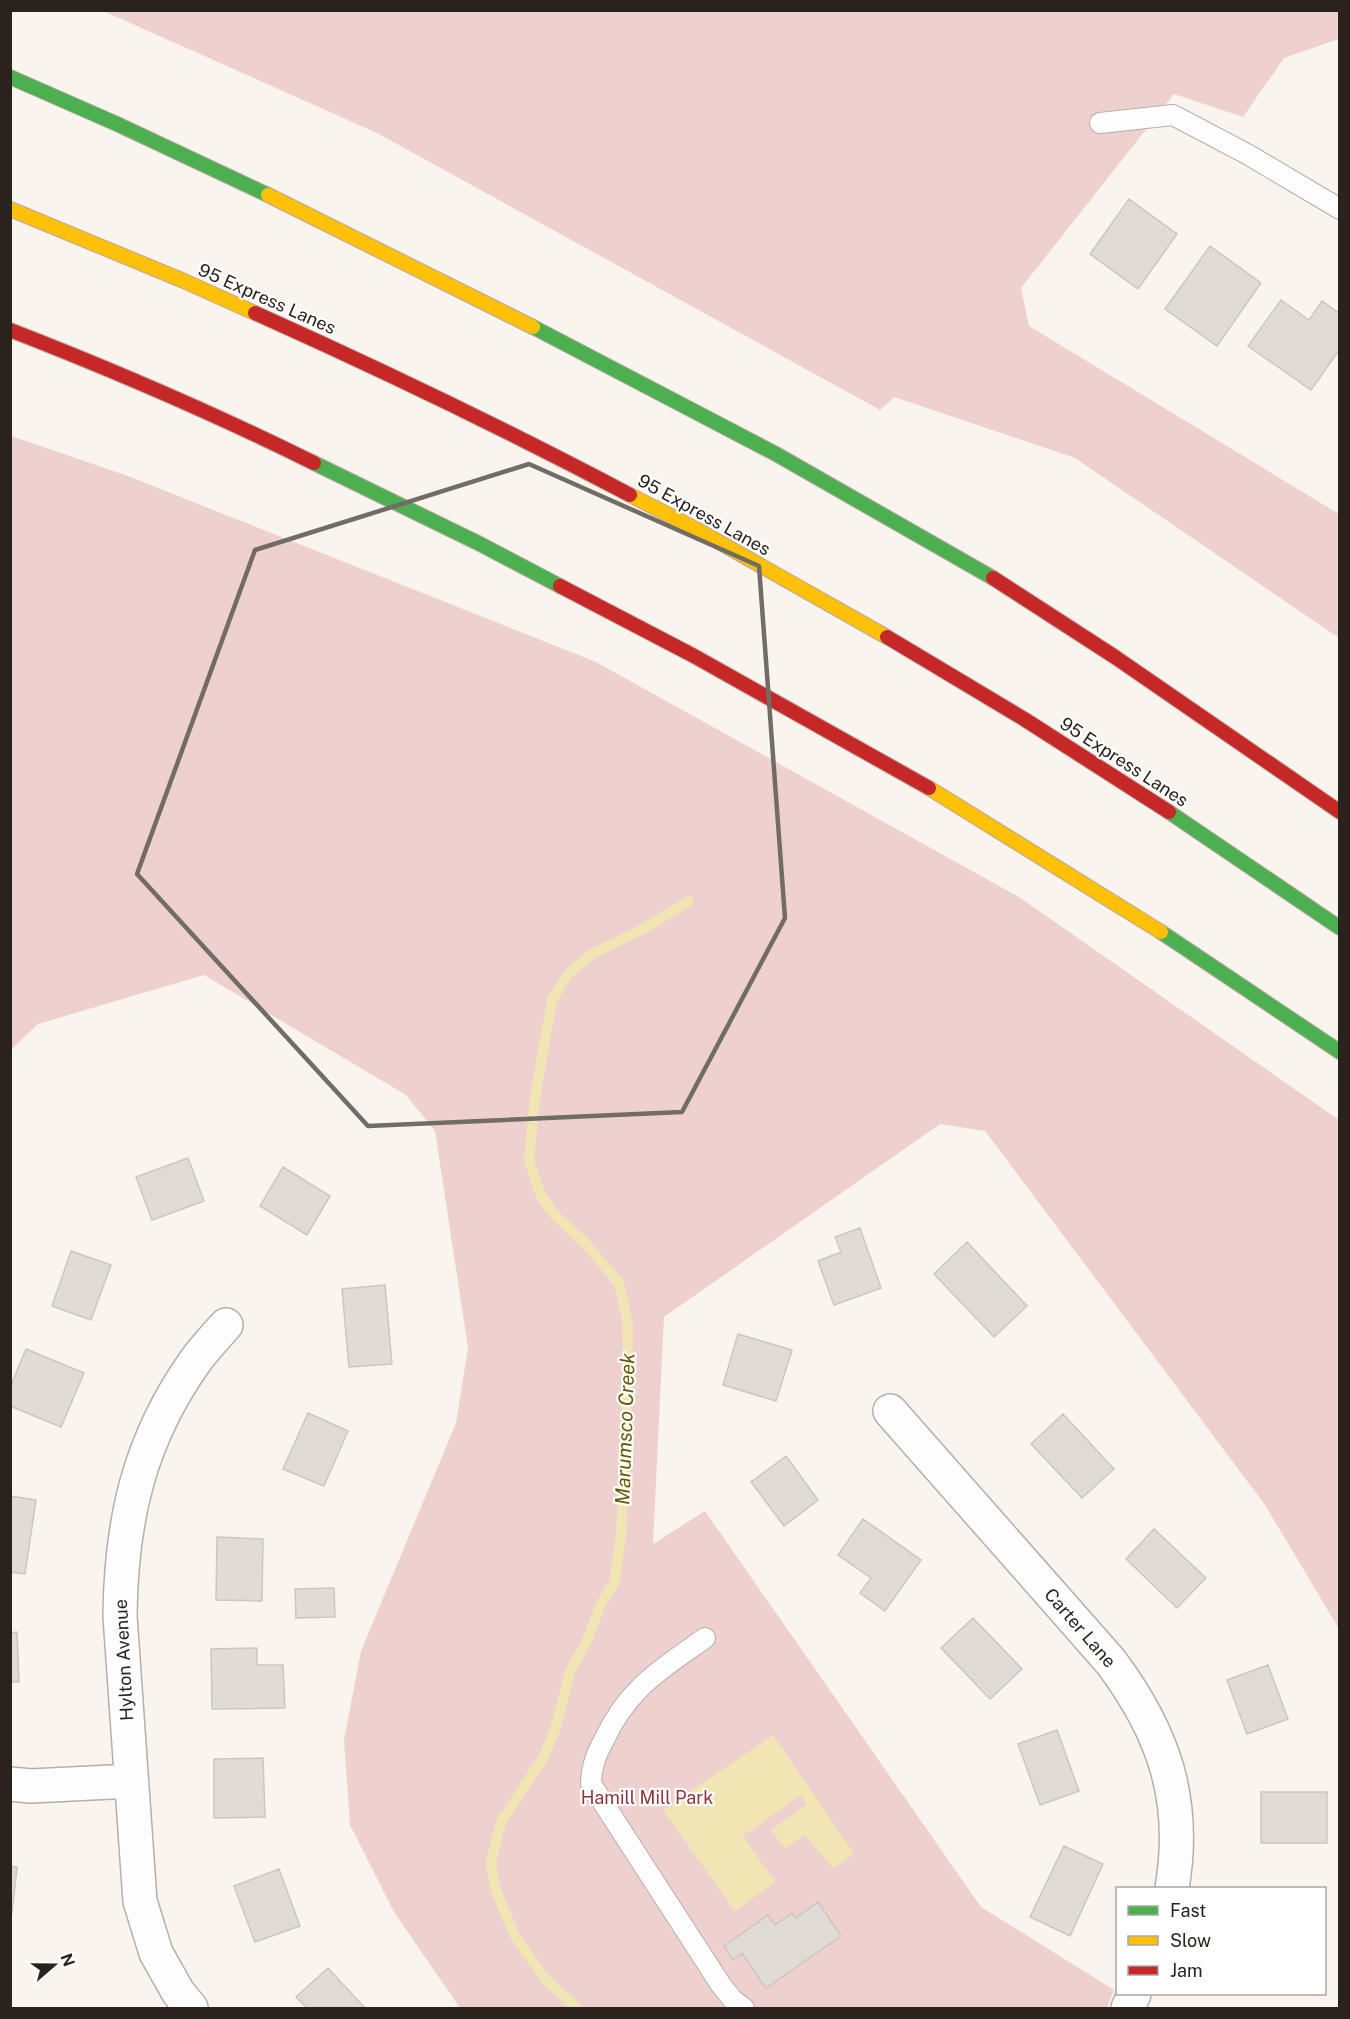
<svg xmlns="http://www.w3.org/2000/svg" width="1350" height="2019" font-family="'Public Sans',sans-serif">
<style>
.green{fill:#eed1cf}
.water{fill:#f0e5b3}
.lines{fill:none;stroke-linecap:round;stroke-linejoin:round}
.stream{stroke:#f0e5b3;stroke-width:10}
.building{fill:#e1dbd6;stroke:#cbc6c1;stroke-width:1.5}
.lane-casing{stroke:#b5afab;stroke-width:22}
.street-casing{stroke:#b5afab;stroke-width:36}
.fast-casing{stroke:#b8a69f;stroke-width:16}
.slow-casing{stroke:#b8a69f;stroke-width:16}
.jam-casing{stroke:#b8a69f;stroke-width:16}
.lane{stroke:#fefdfd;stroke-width:20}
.street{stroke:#fefdfd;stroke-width:33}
.fast{stroke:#4caf50;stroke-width:14}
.slow{stroke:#ffc107;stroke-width:14}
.jam{stroke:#c62828;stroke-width:14}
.marked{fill:none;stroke:#726c66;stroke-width:4.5;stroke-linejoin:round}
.labels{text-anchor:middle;stroke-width:4.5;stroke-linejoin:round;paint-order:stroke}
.street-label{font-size:18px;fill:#29221d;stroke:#fff}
.park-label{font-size:18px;fill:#8d353e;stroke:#fff}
.water-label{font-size:20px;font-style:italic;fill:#665800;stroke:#fff}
</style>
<rect width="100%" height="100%" fill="#faf4ef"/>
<path class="green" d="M103 11H1339V39L1284 58 1243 117 1174 94 1021 288 1029 326 1339 514V638L1075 458 894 397 880 410 377 133Z
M11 436 128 476 596 662 1019 897 1339 1120V1629L1265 1505 985 1131 940 1124 664 1317 653 1544 705 1511 981 1907 1114 1990 1107 2008H460L394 1912 350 1825 344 1740 361 1651 456 1423 468 1348 435 1131 406 1095 204 975 38 1024 11 1050Z"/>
<path class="water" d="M773 1735 854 1854 834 1868 804 1835 785 1849 771 1830 807 1804 801 1795 743 1836 775 1882 735 1911 663 1810Z"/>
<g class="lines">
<path class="stream" d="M577 2008 545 1979 515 1936 495 1888 491 1863 501 1822 543 1758 555 1730 570 1671 586 1643 601 1604 614 1583 621 1535 626 1444 628 1324 619 1283 585 1243 554 1214 541 1196 529 1161 535 1098 552 1000 568 974 592 954 643 929 689 901"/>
</g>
<path class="building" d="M1129 199 1177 234 1138 289 1090 254Z
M1210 246 1261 283 1217 346 1165 309Z
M1281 300 1309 320 1322 301 1340 314V349L1311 390 1248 346Z
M188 1158 204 1201 152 1220 136 1177Z
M283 1167 330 1196 307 1235 260 1206Z
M860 1228 881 1288 834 1305 818 1261 841 1252 835 1237Z
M967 1242 1027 1306 994 1337 934 1274Z
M71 1251 111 1265 91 1320 52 1306Z
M385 1285 392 1364 349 1367 342 1289Z
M738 1334 792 1350 776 1401 723 1385Z
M26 1349 84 1373 61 1427 10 1406V1388Z
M308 1413 348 1431 324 1486 283 1469Z
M1063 1414 1114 1469 1082 1498 1031 1444Z
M786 1456 818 1500 784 1526 751 1482Z
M10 1496 36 1500 25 1574 10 1572Z
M863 1519 921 1560 885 1611 860 1593 871 1578 838 1555Z
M1154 1529 1206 1578 1177 1608 1126 1559Z
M217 1537 263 1539 262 1601 216 1600Z
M334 1588 335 1617 296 1618 295 1589Z
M973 1618 1022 1669 990 1699 941 1648Z
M17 1632 19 1682H10V1633Z
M257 1648V1665H283L285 1708 212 1709 211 1649Z
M1268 1665 1288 1719 1247 1734 1227 1680Z
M1057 1730 1079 1791 1040 1805 1018 1744Z
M263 1758 265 1817 214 1818V1759Z
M1261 1792H1327V1843H1261Z
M1064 1846 1103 1864 1070 1936 1030 1917Z
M10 1866 17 1867 12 1913H10Z
M279 1869 300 1926 255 1942 234 1886Z
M818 1902 841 1936 766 1988 742 1953 733 1960 724 1946 768 1915 775 1925 792 1913 796 1918Z
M328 1968 365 2008H307L296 1997Z"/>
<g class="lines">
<g class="lane-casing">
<path id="lane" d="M1100 123 1173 115 1247 154 1340 209
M705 1638C660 1670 628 1688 604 1740 596 1755 591 1767 591 1784L721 1985 733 2000 744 2008"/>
</g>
<g class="street-casing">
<path id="street" d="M890 1411 1111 1662C1164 1733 1187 1800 1172 1888
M10 1784 31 1786 131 1781
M191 2008 178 1992 156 1953 140 1901 120 1616C121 1520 139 1440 196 1360 205 1348 216 1336 226 1325
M1128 2008 1134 1994"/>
</g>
<g class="fast-casing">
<path id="fast" d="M10 77 117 124 268 195
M533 327 776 454 993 578
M314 463 480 544 560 586
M1169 812 1340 928
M1161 932 1340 1052"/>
</g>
<g class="slow-casing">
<path id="slow" d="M268 195 533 327
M10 209 184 281 255 313
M630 495 696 529 887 637
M929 788 1161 932"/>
</g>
<g class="jam-casing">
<path id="jam" d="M255 313C382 370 507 430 630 495
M10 330C113 370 215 414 314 463
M993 578 1115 657 1340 812
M560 586 694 656 929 788
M887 637 1024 719 1169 812"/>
</g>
<use href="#lane" class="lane"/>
<use href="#street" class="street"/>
<use href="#fast" class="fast"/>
<use href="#slow" class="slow"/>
<use href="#jam" class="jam"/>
</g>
<path class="marked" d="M529 464 759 566 785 918 682 1112 368 1126 137 874 255 550Z"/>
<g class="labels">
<g class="street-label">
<text transform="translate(267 299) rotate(24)" y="6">95 Express Lanes</text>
<text transform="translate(704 515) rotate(29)" y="6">95 Express Lanes</text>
<text transform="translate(1124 762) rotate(33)" y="6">95 Express Lanes</text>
<text transform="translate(1080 1628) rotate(49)" y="6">Carter Lane</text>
<text transform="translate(124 1660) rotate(-93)" y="6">Hylton Avenue</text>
</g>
<g class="park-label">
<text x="647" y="1804">Hamill Mill Park</text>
</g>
<g class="water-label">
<text transform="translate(625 1429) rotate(-88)" y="7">Marumsco Creek</text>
</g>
</g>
<rect width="1350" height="2019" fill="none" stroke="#29221d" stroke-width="24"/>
<rect x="1116" y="1887" width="210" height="108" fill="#ffffff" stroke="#a9a7a5" stroke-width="1.5"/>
<rect x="1128" y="1906" width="30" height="9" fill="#4caf50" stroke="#a9a7a5" stroke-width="1.5"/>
<text x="1170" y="1917" font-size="18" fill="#29221d">Fast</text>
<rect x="1128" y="1936" width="30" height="9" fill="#ffc107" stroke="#a9a7a5" stroke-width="1.5"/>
<text x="1170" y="1947" font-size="18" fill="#29221d">Slow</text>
<rect x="1128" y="1966" width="30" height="9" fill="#c62828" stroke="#a9a7a5" stroke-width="1.5"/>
<text x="1170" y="1977" font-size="18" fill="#29221d">Jam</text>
<g transform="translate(54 1965) rotate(70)" stroke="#ffffff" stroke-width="4.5" paint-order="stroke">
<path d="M0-4.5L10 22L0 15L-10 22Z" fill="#29221d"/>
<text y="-9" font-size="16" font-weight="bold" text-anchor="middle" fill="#29221d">N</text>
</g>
</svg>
